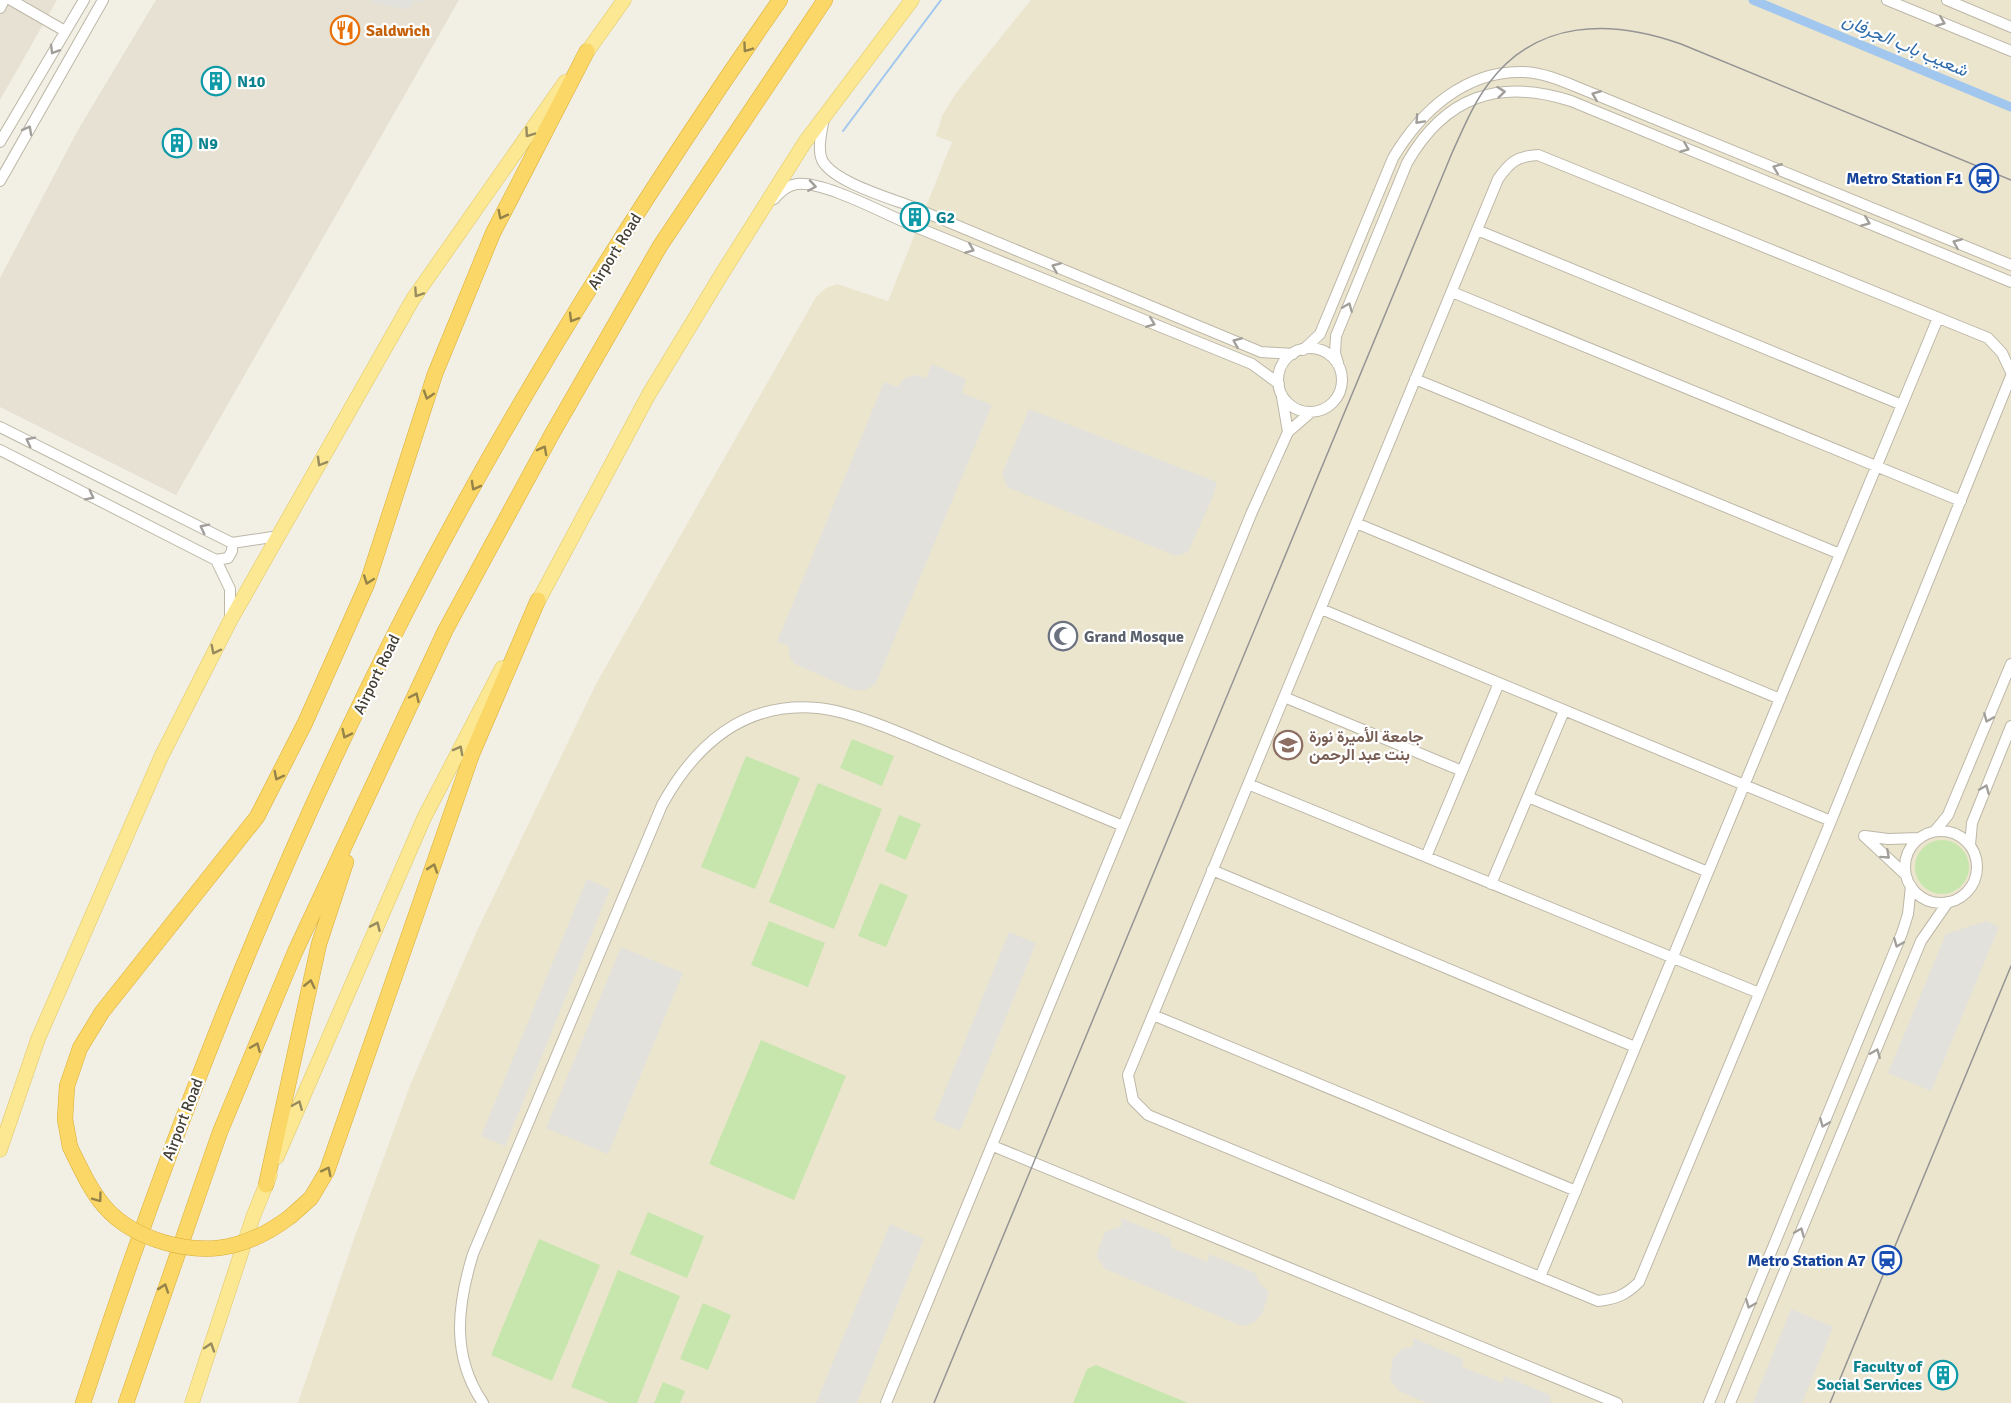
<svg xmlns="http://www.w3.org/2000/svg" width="2011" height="1403" font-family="Signika,Vazirmatn,sans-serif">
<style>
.residential{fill:#e6e1d2}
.education{fill:#ebe5ce}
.green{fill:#c7e6ad}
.parking{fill:#e2e1dc}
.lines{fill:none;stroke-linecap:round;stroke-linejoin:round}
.stream{stroke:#a1c7ee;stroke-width:2}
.canal{stroke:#a1c7ee;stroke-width:9}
.minor-casing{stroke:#bdb7a7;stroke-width:12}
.major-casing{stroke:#e0c763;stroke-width:15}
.highway-casing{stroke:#d9ad37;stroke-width:16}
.minor{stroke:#fff;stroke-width:10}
.major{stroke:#fce893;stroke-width:14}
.highway{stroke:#fad766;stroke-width:15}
.tram{stroke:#949494;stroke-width:1.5}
.highway-bridge-casing{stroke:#d9ad37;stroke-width:16;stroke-linecap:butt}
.highway-bridge{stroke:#fad766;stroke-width:15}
.oneway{stroke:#a29f9a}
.oneway2{stroke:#96834a}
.oneway3{stroke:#978b5f}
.labels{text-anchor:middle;stroke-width:4.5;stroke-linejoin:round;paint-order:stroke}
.food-label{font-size:16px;font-weight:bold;fill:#c56008;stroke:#fff;text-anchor:start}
.culture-label{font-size:16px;font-weight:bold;fill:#0d838f;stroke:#fff;text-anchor:start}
.transit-label{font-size:16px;font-weight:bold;fill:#164399;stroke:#fff;text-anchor:end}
.street-label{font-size:16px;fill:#443f34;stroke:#fff}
.worship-label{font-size:16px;font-weight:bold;fill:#5b616d;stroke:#fff;text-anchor:start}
.education-label{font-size:16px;font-weight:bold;fill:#785e54;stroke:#fff;text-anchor:start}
.water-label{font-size:18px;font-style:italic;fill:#306cac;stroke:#fff}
</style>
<rect width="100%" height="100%" fill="#f2efe4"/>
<path class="residential" d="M0 0H57L0 100Z
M156 0H459L176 495 0 407V278L78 130Z"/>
<path class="education" d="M1031 0H2011V1403H298L355 1236 411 1083 475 935 596 684 816 297 826 288 837 284 888 301 952 142 936 136 942 116 956 93Z"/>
<path class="green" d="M852 739 894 756 882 786 840 768Z
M746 756 800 778 755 889 701 867Z
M818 783 882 809 834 929 769 902Z
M899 815 921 824 906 860 885 851Z
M1915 867a27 27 0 1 1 54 0a27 27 0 1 1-54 0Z
M880 883 908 895 886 947 858 936Z
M769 921 825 943 808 987 751 965Z
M761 1040 846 1076 794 1200 709 1164Z
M648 1212 704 1236 687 1278 630 1254Z
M539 1239 600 1265 552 1381 491 1355Z
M618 1270 680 1296 637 1403H610L571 1387Z
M703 1303 731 1315 708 1370 680 1359Z
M1096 1365 1188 1403H1073L1087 1369Z
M663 1382 685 1391 680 1403H654Z"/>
<path class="parking" d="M372 0H425L424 2 414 1 410 10 371 2Z
M932 364 966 379 962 393 992 405 876 683 866 690H854L795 664 789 656V646L777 642 884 382 897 387 905 378 916 375 926 378Z
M1029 409 1217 482 1213 496 1188 552 1176 556 1007 487 1002 474Z
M587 879 610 889 505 1146 481 1136Z
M1986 921 1999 927 1931 1091 1888 1073 1946 934Z
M1009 932 1036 943 960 1131 933 1120Z
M621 947 683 973 608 1154 546 1128Z
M1121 1218 1170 1238 1172 1248 1208 1262 1209 1254 1255 1273 1259 1282 1269 1292 1262 1314 1253 1323 1242 1326 1105 1269 1097 1257 1099 1248 1105 1232 1122 1226Z
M890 1224 924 1239 857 1403H816Z
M1791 1309 1833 1327 1802 1403H1753Z
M1413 1338 1463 1359 1462 1367 1488 1377 1502 1383 1504 1376 1550 1395 1551 1403H1427L1399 1391 1390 1379 1393 1358 1403 1348 1413 1347Z"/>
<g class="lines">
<path class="stream" d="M843 131 941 0"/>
<path class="canal" d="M1753 0 2011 107"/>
<g class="minor-casing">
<path id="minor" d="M11 0 65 31
M1887 0 2011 51
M1947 0 2011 27
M0 8 4 0
M824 118C822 130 817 148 822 160 833 182 890 198 913 207
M0 142 84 0
M0 181 103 0
M774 199C780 192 787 185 797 184 823 181 881 212 907 223
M922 211 1261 352 1293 354
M916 227 1252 364 1279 384
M1477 230 1902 405
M1452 292 1961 501
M1278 380a32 32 0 1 1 64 0a32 32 0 1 1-64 0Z
M1303 350 1320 334 1393 158C1421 111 1465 70 1524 72 1543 73 1560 80 1577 87L2011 265
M1338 363 1335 353 1336 336 1407 163C1445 96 1499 78 1571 101L2011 282
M2011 372 2002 353 1988 338 1538 155C1517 156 1510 162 1498 179L1128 1075 1133 1100 1148 1115 1598 1301C1616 1299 1626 1295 1639 1282L1831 821 2011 376
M1415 379 1840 554
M1282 397 1288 432
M0 427 232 543 279 536
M0 450 216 560 230 589V620
M1356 523 1780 699
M216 560 228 558 232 551V543
M1321 609 1831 821
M1284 697 1462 771
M1248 784 1759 993
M1528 797 1708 872
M1935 831 1948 815 2011 664
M1905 867a36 36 0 1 1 72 0a36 36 0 1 1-72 0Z
M1864 836 1906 875
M1865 836 1888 839 1920 838
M1970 845 1972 823 2011 726
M1426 857 1499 683
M1212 870 1635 1047
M1491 884 1564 711
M1153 1015 1576 1191
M993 1146 1617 1403
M1540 1277 1938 318
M483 1403C451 1356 457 1306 473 1254L662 805C695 745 744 701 818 708 858 712 916 740 955 756 1011 779 1067 803 1123 826
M886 1403 1252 512 1288 432 1311 412
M1709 1403 1902 933 1908 914 1911 886
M1730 1403 1921 941 1948 902"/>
</g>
<g class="major-casing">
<path id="major" d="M582 59 624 0
M534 609 649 394 723 272 805 142 912 0
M0 1150 38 1039 161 757 230 621 413 299 565 82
M277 1157 424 818 502 668
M192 1403 253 1217 270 1175"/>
</g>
<g class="highway-casing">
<path id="highway" d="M70 1147 65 1119 67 1086 80 1048 102 1012 257 817 305 723 367 584 435 374 493 233 587 51
M266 1185 319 944 346 862
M291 1216 311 1198 327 1171 472 754 538 600
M83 1403C172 1130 277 862 409 606 517 396 645 194 780 0
M126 1403 220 1132 295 952 445 631 552 434 660 246 825 0"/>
</g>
<use href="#minor" class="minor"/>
<use href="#major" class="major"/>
<use href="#highway" class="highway"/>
<path class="tram" d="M934 1403 1452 153C1463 129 1473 104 1489 83 1537 19 1611 19 1681 44L2011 180
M1830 1403 2011 966"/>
<g class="highway-bridge-casing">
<path id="highway-bridge" d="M70 1147C80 1167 89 1188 104 1206 133 1240 192 1256 234 1245 255 1240 274 1229 291 1216"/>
</g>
<use href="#highway-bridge" class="highway-bridge"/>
</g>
<defs><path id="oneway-chevron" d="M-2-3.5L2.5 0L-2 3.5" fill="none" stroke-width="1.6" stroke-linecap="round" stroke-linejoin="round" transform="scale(1.5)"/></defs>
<g class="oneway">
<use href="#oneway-chevron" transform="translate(1941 22) rotate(22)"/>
<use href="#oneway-chevron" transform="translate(54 50) rotate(121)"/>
<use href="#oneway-chevron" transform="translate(1501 92) rotate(-6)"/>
<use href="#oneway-chevron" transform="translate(1596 95) rotate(-158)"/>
<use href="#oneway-chevron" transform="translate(1419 120) rotate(133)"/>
<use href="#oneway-chevron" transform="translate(28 130) rotate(-61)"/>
<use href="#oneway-chevron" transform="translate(1685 148) rotate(22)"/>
<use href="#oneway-chevron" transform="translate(1777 168) rotate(-158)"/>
<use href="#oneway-chevron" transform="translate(812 186) rotate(9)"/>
<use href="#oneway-chevron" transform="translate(1866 222) rotate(22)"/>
<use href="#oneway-chevron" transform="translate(1957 243) rotate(-157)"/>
<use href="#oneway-chevron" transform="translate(970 249) rotate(22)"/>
<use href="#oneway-chevron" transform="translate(1056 267) rotate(-157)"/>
<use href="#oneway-chevron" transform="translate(1348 307) rotate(-68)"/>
<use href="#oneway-chevron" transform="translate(1151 323) rotate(22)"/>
<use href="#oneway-chevron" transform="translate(1237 342) rotate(-157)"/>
<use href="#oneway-chevron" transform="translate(30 441) rotate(-153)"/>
<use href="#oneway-chevron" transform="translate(90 496) rotate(27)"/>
<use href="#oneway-chevron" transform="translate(204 528) rotate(-153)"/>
<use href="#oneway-chevron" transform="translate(1988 718) rotate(113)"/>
<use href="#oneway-chevron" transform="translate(1985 789) rotate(-67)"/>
<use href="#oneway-chevron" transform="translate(1886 855) rotate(42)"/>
<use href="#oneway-chevron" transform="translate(1898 943) rotate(112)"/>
<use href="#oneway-chevron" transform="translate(1876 1053) rotate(-68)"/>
<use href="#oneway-chevron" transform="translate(1824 1123) rotate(112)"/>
<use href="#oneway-chevron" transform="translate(1800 1232) rotate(-68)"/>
<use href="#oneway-chevron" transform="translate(1750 1304) rotate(112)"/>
</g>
<g class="oneway2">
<use href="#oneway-chevron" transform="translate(747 48) rotate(125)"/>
<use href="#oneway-chevron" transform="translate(502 215) rotate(117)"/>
<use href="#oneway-chevron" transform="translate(573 318) rotate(121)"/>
<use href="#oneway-chevron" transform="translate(428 395) rotate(108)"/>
<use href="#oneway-chevron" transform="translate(543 450) rotate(-62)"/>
<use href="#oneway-chevron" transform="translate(475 486) rotate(119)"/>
<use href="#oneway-chevron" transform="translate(368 580) rotate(110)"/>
<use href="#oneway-chevron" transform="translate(415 697) rotate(-65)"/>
<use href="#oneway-chevron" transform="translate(346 734) rotate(116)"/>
<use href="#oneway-chevron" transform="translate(278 776) rotate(117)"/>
<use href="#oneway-chevron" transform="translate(433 868) rotate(-71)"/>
<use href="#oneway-chevron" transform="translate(310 984) rotate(-77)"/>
<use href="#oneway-chevron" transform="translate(256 1047) rotate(-67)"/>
<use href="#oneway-chevron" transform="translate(327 1171) rotate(-63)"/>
<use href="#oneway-chevron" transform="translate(98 1198) rotate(54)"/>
<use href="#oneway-chevron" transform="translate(164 1288) rotate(-71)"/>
</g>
<g class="oneway3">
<use href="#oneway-chevron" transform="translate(529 133) rotate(125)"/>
<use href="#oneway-chevron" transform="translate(418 293) rotate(124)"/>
<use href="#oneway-chevron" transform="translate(321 462) rotate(120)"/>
<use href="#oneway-chevron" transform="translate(215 650) rotate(117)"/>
<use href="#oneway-chevron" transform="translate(459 750) rotate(-62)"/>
<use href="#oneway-chevron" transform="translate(376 926) rotate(-66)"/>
<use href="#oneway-chevron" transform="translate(298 1105) rotate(-68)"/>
<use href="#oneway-chevron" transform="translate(210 1347) rotate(-72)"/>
</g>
<defs>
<g id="restaurant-ring" transform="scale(1.5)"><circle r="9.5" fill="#fff" stroke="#e8710a" stroke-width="1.5"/><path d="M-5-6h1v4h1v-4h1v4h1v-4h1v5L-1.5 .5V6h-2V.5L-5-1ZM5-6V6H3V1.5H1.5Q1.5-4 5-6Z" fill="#e8710a"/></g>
<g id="building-ring" transform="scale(1.5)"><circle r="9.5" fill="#fff" stroke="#0f9aa8" stroke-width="1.5"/><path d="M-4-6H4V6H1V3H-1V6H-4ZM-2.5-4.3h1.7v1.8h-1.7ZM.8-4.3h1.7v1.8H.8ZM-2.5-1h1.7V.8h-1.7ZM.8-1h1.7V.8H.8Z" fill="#0f9aa8"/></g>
<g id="station-ring" transform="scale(1.5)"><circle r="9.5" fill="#fff" stroke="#1a4fb4" stroke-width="1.5"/><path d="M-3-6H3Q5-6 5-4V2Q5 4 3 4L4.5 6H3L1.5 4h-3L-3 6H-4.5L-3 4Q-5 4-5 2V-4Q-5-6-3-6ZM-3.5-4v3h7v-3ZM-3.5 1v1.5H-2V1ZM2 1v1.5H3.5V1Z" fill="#1a4fb4"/></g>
<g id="mosque-ring" transform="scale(1.5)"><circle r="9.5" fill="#fff" stroke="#6b7280" stroke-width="1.5"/><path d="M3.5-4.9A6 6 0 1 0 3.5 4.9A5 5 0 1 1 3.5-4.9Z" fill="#6b7280"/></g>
<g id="university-ring" transform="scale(1.5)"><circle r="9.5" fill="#fff" stroke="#8d6e63" stroke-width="1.5"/><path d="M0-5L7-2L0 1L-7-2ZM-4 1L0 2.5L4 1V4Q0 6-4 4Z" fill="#8d6e63"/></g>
</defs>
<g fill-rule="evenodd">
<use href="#restaurant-ring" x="345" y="30"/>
<use href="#building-ring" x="216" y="81"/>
<use href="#building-ring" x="177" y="143"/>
<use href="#station-ring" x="1984" y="178"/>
<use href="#building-ring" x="915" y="217"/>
<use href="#mosque-ring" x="1063" y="636"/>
<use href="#university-ring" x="1288" y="745"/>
<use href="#station-ring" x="1887" y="1260"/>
<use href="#building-ring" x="1943" y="1375"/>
</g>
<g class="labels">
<g class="food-label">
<text x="366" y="36">Saldwich</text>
</g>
<g class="culture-label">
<text x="237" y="87">N10</text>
<text x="198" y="149">N9</text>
<text x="936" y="223">G2</text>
<text x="1922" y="1372" text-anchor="end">Faculty of<tspan x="1922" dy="18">Social Services</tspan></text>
</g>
<g class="transit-label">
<text x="1963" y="184">Metro Station F1</text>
<text x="1866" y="1266">Metro Station A7</text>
</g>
<g class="street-label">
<text transform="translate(614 251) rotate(-58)" y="6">Airport Road</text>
<text transform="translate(376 674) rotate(-64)" y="6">Airport Road</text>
<text transform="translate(182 1119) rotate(-69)" y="6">Airport Road</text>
</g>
<g class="worship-label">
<text x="1084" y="642">Grand Mosque</text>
</g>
<g class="education-label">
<text x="1309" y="742">جامعة الأميرة نورة<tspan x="1309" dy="18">بنت عبد الرحمن</tspan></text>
</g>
<g class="water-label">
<text transform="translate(1905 45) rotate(23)" y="6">شعيب باب الجرفان</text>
</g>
</g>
</svg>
